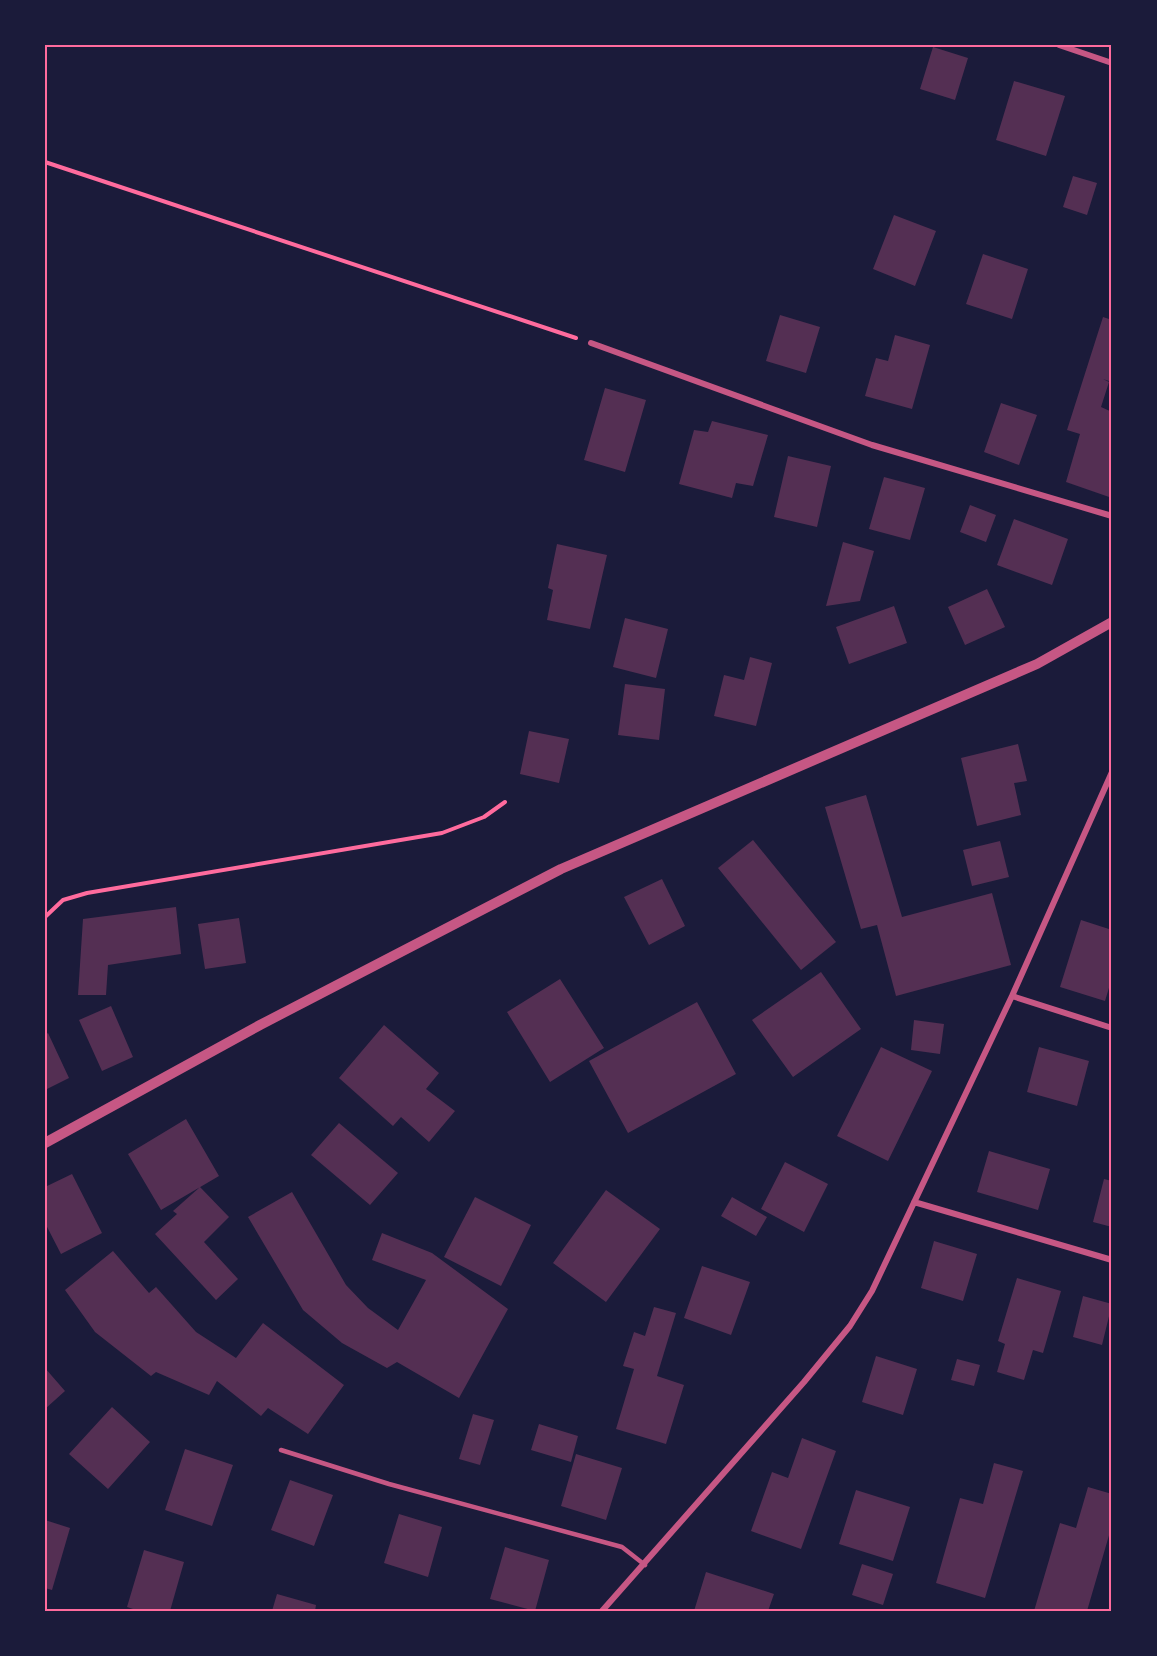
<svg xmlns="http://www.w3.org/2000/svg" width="1157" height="1656" font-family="Lora,serif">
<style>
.building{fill:#542f53}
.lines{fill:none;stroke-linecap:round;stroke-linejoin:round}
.path{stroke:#ff6b9d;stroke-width:4}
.service{stroke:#c65784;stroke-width:4.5}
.minor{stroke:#c65784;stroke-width:6}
.tertiary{stroke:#c65784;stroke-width:10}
.neatline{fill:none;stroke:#ff6b9d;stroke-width:2}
</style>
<rect width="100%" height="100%" fill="#1b1b3a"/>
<path class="building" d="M933 47 968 58 955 100 920 89Z
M1014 81 1065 96 1046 156 996 140Z
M1073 176 1097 183 1087 215 1063 207Z
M894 215 936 231 915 286 873 269Z
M983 254 1028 269 1012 319 966 304Z
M780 315 820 327 806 373 766 361Z
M1103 317 1112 320V382L1103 379 1109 382 1101 407 1112 412V498L1066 482 1080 434 1067 430Z
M895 335 930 345 912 409 865 396 876 358 888 361Z
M605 388 646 400 625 472 584 460Z
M1001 403 1037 415 1019 465 984 452Z
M712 421 768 435 753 486 736 483 732 498 679 484 694 430 708 432Z
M788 456 831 466 817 527 774 517Z
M884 477 925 488 910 540 869 529Z
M970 505 996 515 986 542 960 532Z
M1014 519 1068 539 1052 585 997 565Z
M843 542 874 551 860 601 826 606Z
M557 544 607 555 590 629 547 620 553 590 548 588Z
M987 589 1005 627 965 645 948 607Z
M894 606 907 643 849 664 836 627Z
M625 618 668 629 656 678 613 667Z
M750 657 772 663 756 726 714 716 724 675 744 680Z
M625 684 665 689 659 740 618 735Z
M529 731 569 739 559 783 520 774Z
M1018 744 1027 781 1014 783 1021 815 977 826 961 758Z
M866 795 902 917 992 893 1011 965 896 996 877 925 861 929 825 807Z
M753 840 836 942 801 970 718 868Z
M1000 841 1009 877 972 886 963 850Z
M662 879 685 926 649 945 624 897Z
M176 907 181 954 108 965 106 995H78L83 919Z
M239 918 246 963 205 969 198 924Z
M1081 920 1112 930V978L1105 1001 1060 987Z
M821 972 861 1029 793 1077 752 1020Z
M560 979 604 1048 550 1082 507 1012Z
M697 1002 736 1074 628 1133 589 1061Z
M111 1006 133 1057 102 1071 79 1020Z
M914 1020 944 1024 940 1054 911 1050Z
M384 1025 439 1073 426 1089 455 1111 429 1142 401 1117 393 1126 339 1078Z
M48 1033 69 1078 45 1090V1035Z
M881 1047 932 1071 888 1161 837 1136Z
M1039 1047 1089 1061 1077 1106 1027 1092Z
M186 1119 219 1176 161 1210 128 1154Z
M339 1123 398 1173 370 1205 311 1155Z
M989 1151 1050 1169 1038 1210 977 1192Z
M785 1162 828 1184 804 1232 761 1209Z
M72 1174 102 1233 61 1254 45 1223V1187Z
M1104 1179 1112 1181V1227L1093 1222Z
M200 1187 229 1217 204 1242 238 1279 216 1300 155 1234 177 1214 173 1211Z
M606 1190 660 1229 606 1302 553 1263Z
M292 1192 346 1285 368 1308 398 1330 426 1280 372 1260 382 1233 432 1253 508 1309 459 1398 397 1362 387 1368 342 1343 303 1310 248 1217Z
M475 1197 531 1225 501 1286 444 1257Z
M732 1197 767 1217 756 1236 721 1216Z
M934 1241 977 1254 963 1301 921 1288Z
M113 1251 149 1293 156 1287 196 1332 236 1358 263 1323 344 1385 308 1434 268 1408 261 1416 217 1381 209 1395 156 1372 151 1376 95 1332 65 1290Z
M702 1266 750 1282 731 1335 684 1318Z
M1017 1278 1061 1291 1043 1353 1033 1350 1024 1380 997 1372 1005 1344 998 1341Z
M1083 1296 1112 1304 1102 1345 1073 1337Z
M654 1307 676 1313 657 1376 684 1385 666 1444 616 1429 634 1369 623 1366 634 1332 645 1336Z
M876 1356 917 1369 903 1415 862 1402Z
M957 1359 980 1365 974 1386 951 1380Z
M45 1368 65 1391 45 1409Z
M112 1407 150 1442 108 1489 69 1454Z
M473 1414 494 1420 480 1465 459 1459Z
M539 1424 578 1436 571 1462 531 1450Z
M802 1438 836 1451 801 1549 751 1531 772 1472 788 1478Z
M185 1449 233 1465 212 1526 165 1510Z
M576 1454 622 1468 606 1520 561 1506Z
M994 1463 1023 1471 985 1598 936 1583 960 1498 983 1504Z
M290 1480 333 1495 314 1546 271 1530Z
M1088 1487 1112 1494V1525L1087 1611H1034L1060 1523 1076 1528Z
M856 1490 910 1507 893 1561 839 1544Z
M399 1514 442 1527 428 1577 384 1563Z
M45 1520 70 1528 52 1590 45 1588Z
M505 1547 549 1560 535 1611 490 1599Z
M144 1550 184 1562 170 1611H139L127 1607Z
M862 1564 893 1574 883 1605 852 1595Z
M706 1572 774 1594 768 1611H694Z
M277 1594 316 1605 315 1611H272Z"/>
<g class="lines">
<path class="path" d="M45 162 576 338
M45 917 63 900 87 893 442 833 484 817 505 802"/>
<path class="service" d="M281 1450 389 1484 622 1547 645 1565"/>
<path class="minor" d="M1059 45 1112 63
M591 343 872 445 1112 516
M1012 996 1112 1028
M914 1202 1112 1260
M602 1611 804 1382 850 1326 872 1291 1012 996 1112 772"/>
<path class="tertiary" d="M45 1143 260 1025 561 869 1037 664 1112 622"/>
</g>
<rect width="1157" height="1656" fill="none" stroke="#1b1b3a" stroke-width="93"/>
<rect x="46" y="46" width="1064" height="1564" class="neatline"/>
</svg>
